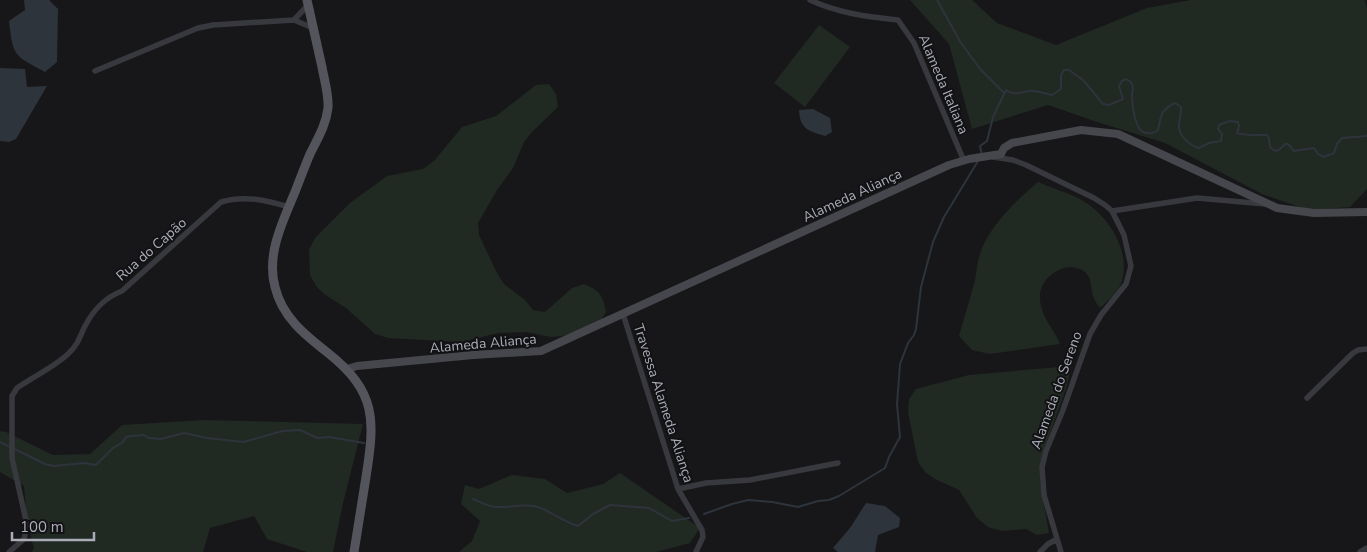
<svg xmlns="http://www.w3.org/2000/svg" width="1367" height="552" font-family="'Nunito Sans',sans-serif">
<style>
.green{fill:#212923}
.water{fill:#2e343c}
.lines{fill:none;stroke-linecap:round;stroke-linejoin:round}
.stream{stroke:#2e343c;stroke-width:2}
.street{stroke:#38393e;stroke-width:5.5}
.secondary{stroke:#46474d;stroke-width:8}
.primary{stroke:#54555c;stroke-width:9}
.labels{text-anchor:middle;stroke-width:4;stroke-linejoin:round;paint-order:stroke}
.street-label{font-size:14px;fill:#aaadb8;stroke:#121214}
</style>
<rect width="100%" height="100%" fill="#171719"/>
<path class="green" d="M910 0H972L997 23 1056 45 1147 8 1191 0H1365L1367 9V189L1350 207 1308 210 1262 194 1165 143 1097 122 1048 105 972 129 949 44Z
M819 25 850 47 805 107 774 83Z
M549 84 556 94 558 107 532 132 524 142 513 168 497 190 478 223 479 235 497 273 504 284 525 300 533 310 545 312 572 288 584 284C600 291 603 295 606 312L600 322 575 333 563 336 551 337 526 332 498 333 461 342 388 338 375 334 346 308 324 294 316 286 310 275 309 250 315 238 350 203 387 176 423 169 434 161 462 127 496 116 536 85Z
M1038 182C1054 189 1074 194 1088 204 1111 220 1130 252 1122 281 1119 291 1108 301 1100 308 1098 305 1095 302 1094 298 1090 291 1093 280 1086 273 1080 267 1068 266 1061 269 1039 279 1035 296 1045 317 1049 326 1056 333 1060 344L990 354 972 350 959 336C964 318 970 299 975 280 977 271 977 262 980 254 988 227 1018 199 1038 182Z
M1071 366 1067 386 1043 453 1040 481 1049 533 1037 535 1026 529 1002 531 988 527 977 518 959 490 935 479 925 472 918 462 908 412 909 399 916 389 969 375Z
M204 420 363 424 343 503 333 552H307L267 539 254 516 210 528 203 552H31L34 549 27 521 24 486 0 472V431L6 432 53 455 90 454 122 425Z
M620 473 700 528 690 543 656 552H459L472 541 480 521 461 504 465 485 479 489 512 475 545 479 567 493 603 484Z"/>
<path class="water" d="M24 0H49L58 9 57 62 45 72C14 55 13 57 9 21L25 10Z
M0 68 25 69 27 87 47 86 16 139 9 142 0 141Z
M813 109 830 118 832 132 825 136C808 131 800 129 799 110Z
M866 503 885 506 900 518 899 527 878 535 875 552H838L833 548 850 528Z"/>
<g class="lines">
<path class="stream" d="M937 0 961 43 981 70 1004 93
M982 155 980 146 987 141 993 117 1006 90C1015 97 1021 91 1031 91 1037 90 1045 94 1052 95L1061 89V75L1064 70H1069L1083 80 1103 104 1109 105 1123 99 1119 86 1122 81 1126 79C1129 81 1131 81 1132 84 1134 88 1132 92 1132 96 1132 105 1135 128 1143 132 1149 134 1153 134 1158 130 1161 117 1160 110 1175 103L1181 107C1182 114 1178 122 1179 128 1180 137 1191 146 1199 148L1209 143 1221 141 1222 134 1218 129 1219 125 1230 121 1238 122 1239 126 1237 133C1247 136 1257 135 1267 135L1269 138 1270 147 1275 151 1279 150 1285 144H1288L1294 151 1314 148 1318 154 1324 157 1334 153 1337 144 1342 138 1367 136
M0 442 45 464 54 466 84 463 96 465 113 448 123 442 126 437 132 436 144 435 149 438 161 439 184 433 207 438 243 442 283 431 300 430 317 438 329 437 364 443
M473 499C480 502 487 506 495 507 510 508 524 503 538 507 550 511 567 524 578 526L593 514 610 505 649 508 672 521 689 518
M704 514 732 504 748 500 772 502 798 507 818 501 829 500 839 496 885 468 889 457 900 437 897 404 900 364 908 343 914 335 916 329 921 287 933 242 944 217 978 161"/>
<path class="street" d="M810 0C838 13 868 17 898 20L914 43 964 161
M294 20 308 5
M95 71 198 28 213 25 294 20 313 28
M993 157 1013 160 1026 165 1094 198 1105 205 1112 211 1124 235 1131 266 1126 284 1101 315 1090 334 1063 410 1046 451 1042 467 1044 495 1061 552
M1112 211 1197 198 1265 204
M623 314 678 489 702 530 703 537 696 552
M1307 398 1353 353 1358 350 1367 349
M678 489 706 483 750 480 838 463
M9 552 24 539 27 525 12 458V396L17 388C33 377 54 367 68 354 77 346 80 337 84 328 93 310 104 298 122 291L221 202C244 195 266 200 289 207
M1040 552 1048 544 1057 539
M1360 552 1367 548"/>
<path class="secondary" d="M347 369 357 366 473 355 541 351 949 165 969 159 1001 154 1004 148 1012 143 1081 130 1118 134 1277 208 1314 213 1367 212"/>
<path class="primary" d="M307 0C312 22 317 44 322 67 324 79 329 95 328 108 326 125 318 138 310 154 305 166 300 179 295 192 283 221 266 254 275 287 282 317 305 335 328 353 377 392 375 420 366 477 362 502 358 527 354 552"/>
</g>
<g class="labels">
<g class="street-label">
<text transform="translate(944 84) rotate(67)" y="5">Alameda Italiana</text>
<text transform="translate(852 195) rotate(-25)" y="5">Alameda Aliança</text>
<text transform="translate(151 249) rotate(-41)" y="5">Rua do Capão</text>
<text transform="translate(483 343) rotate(-5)" y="5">Alameda Aliança</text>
<text transform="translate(1056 390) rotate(-70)" y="5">Alameda do Sereno</text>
<text transform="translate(664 403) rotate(72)" y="5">Travessa Alameda Aliança</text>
</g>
</g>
<path d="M12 532v8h82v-8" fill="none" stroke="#aaadb8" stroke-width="2.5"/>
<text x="20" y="532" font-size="15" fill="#aaadb8" stroke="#121214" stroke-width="4" paint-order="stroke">100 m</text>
</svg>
